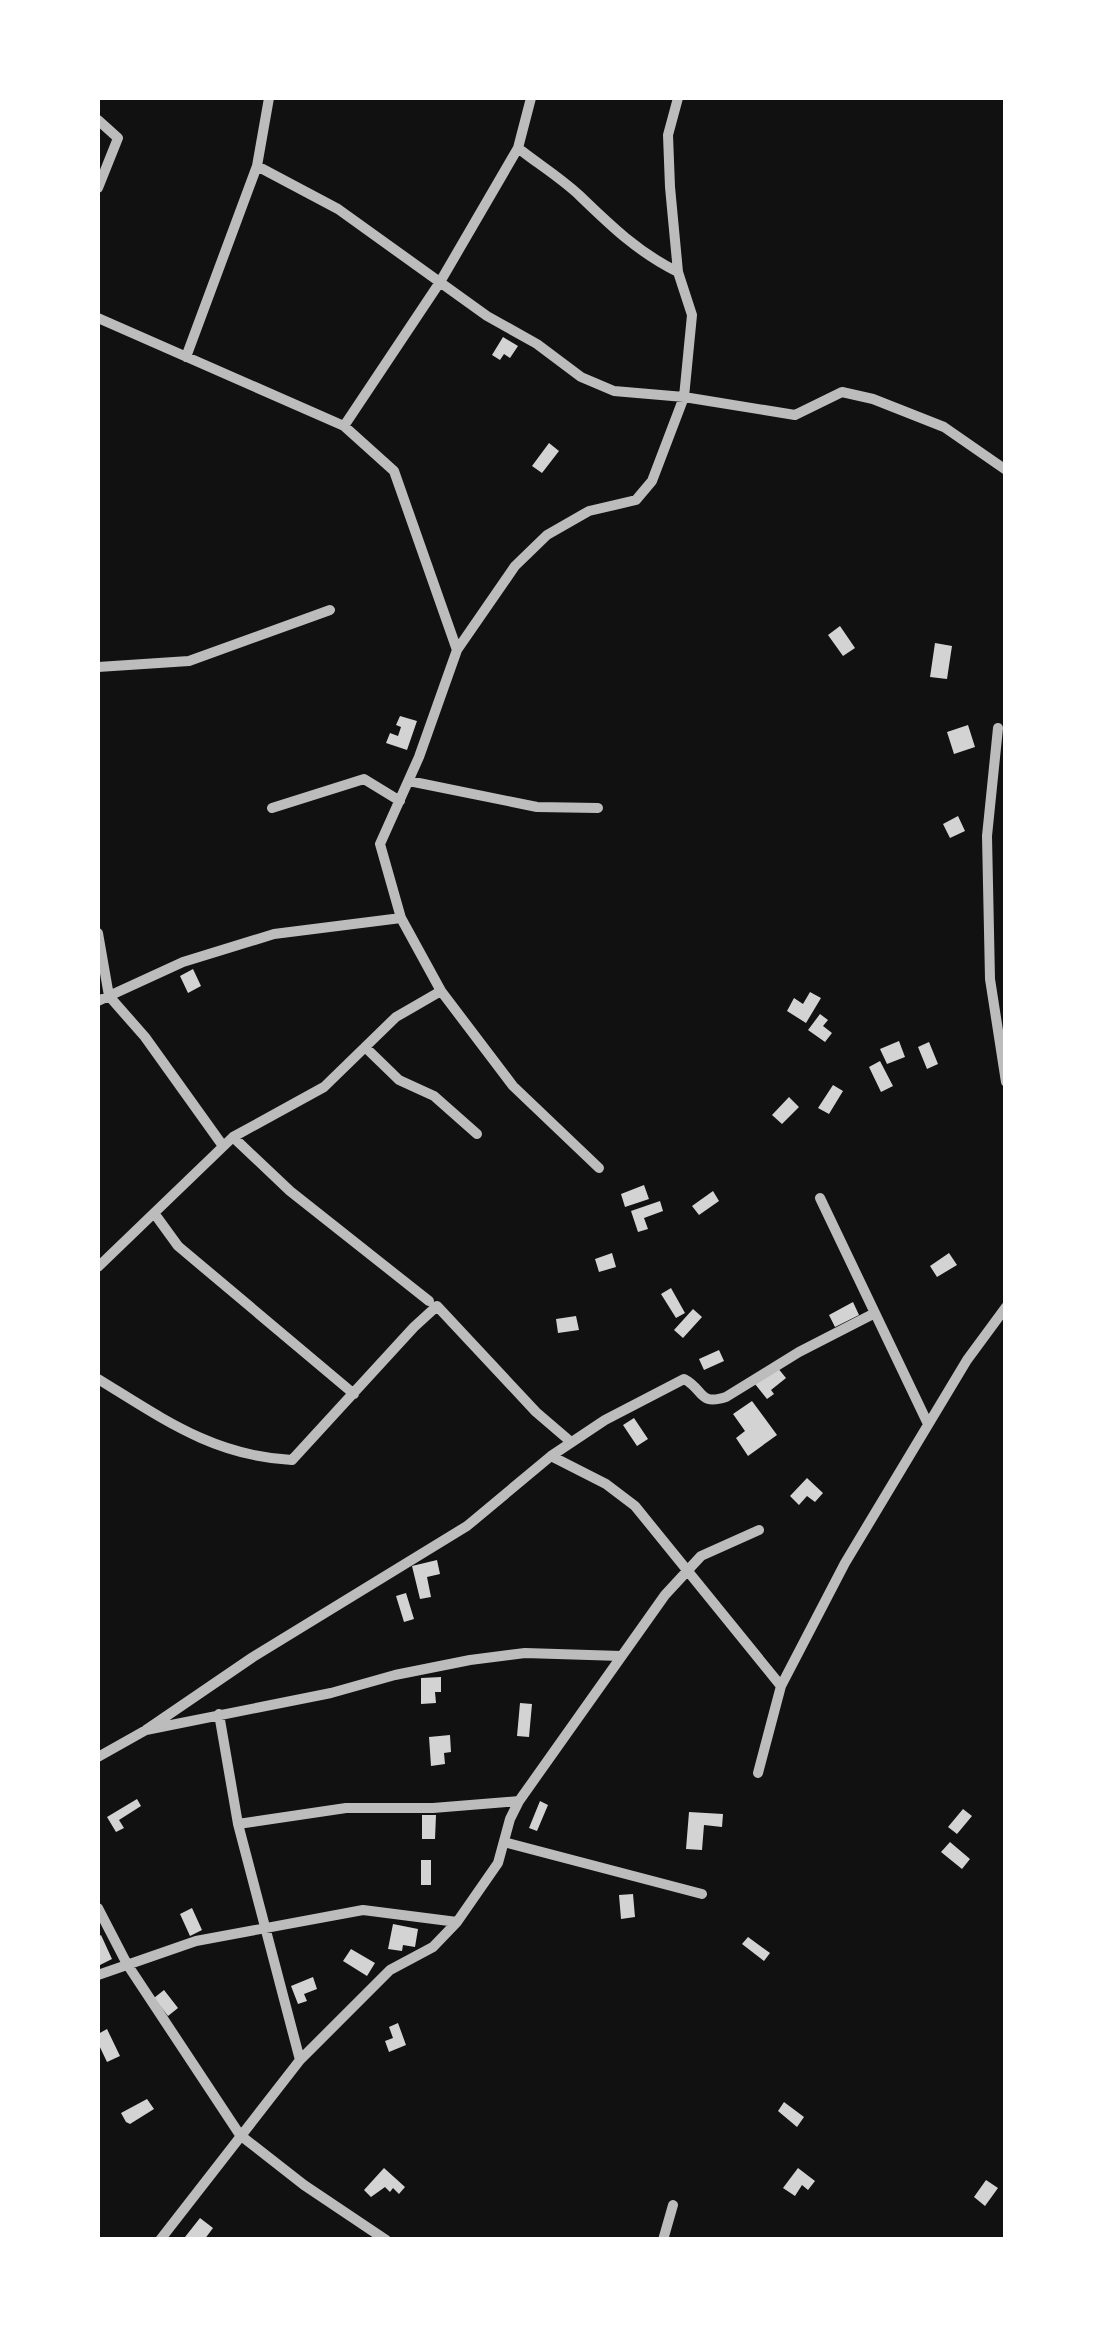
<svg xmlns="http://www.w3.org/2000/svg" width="1103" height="2337" font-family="'PT Sans',sans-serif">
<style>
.building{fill:#d3d3d3}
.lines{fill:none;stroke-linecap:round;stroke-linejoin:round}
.minor{stroke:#bcbcbc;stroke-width:10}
</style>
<rect width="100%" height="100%" fill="#111"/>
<path class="building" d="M503 337 518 346 510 358 504 354 500 360 492 355Z
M549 443 559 451 542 473 532 466Z
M840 626 855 648 843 656 828 635Z
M935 643 952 646 947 679 930 677Z
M400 716 417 721 407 750 386 743 390 733 398 736 401 727 396 725Z
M968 725 975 747 954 754 947 732Z
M958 816 965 831 950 838 943 824Z
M193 969 201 986 188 993 180 976Z
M810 992 821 998 806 1023 787 1011 794 998 803 1004Z
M820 1014 828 1020 823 1026 832 1033 825 1042 808 1030Z
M899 1041 905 1057 887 1064 880 1049Z
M929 1042 938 1064 927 1069 918 1047Z
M880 1061 893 1086 881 1092 869 1067Z
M833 1085 843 1091 829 1114 818 1108Z
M789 1097 799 1107 782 1124 772 1115Z
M644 1185 649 1199 625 1207 621 1194Z
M713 1191 719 1201 699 1215 692 1206Z
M660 1201 663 1211 644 1218 648 1229 638 1232 631 1211Z
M612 1253 616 1267 599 1272 595 1259Z
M949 1253 957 1265 937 1277 930 1266Z
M671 1288 685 1313 676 1318 661 1294Z
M853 1302 859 1315 835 1327 829 1315Z
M693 1309 702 1317 683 1338 674 1330Z
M576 1316 579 1330 558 1333 556 1319Z
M719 1350 724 1361 704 1370 699 1359Z
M777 1367 786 1378 771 1390 774 1394 767 1399 755 1384Z
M752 1401 777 1435 748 1456 736 1438 745 1431 733 1414Z
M634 1418 648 1439 637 1446 623 1425Z
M807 1478 823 1493 815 1502 807 1496 799 1505 790 1496Z
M437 1560 440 1574 427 1577 431 1597 420 1599 412 1566Z
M406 1593 414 1619 404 1622 396 1596Z
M441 1677V1692H435L436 1703 421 1704V1678Z
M520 1703 532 1704 529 1737 517 1736Z
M450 1735 451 1752 444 1753 445 1764 431 1766 429 1737Z
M137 1799 141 1806 119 1820 124 1828 116 1832 107 1817Z
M540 1801 548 1805 537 1831 529 1828Z
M963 1809 972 1816 957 1834 948 1827Z
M689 1812 723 1814 722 1827 704 1825 702 1850 686 1849Z
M422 1815H436L435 1839H422Z
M950 1842 970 1859 962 1869 941 1852Z
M421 1860H431V1885H421Z
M633 1894 635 1917 621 1919 619 1895Z
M192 1908 202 1930 190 1936 180 1914Z
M393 1924 418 1929 415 1947 403 1945 402 1951 388 1949Z
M101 1935 112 1959 98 1966V1937Z
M748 1937 770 1953 764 1961 742 1944Z
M351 1949 375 1963 367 1976 343 1961Z
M313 1977 317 1989 304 1994 307 2001 298 2004 291 1986Z
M164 1990 178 2008 168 2016 154 1998Z
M398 2023 406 2045 389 2052 385 2041 393 2038 389 2027Z
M107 2029 120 2056 107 2062 98 2043V2034Z
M147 2099 154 2109 130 2124 126 2122 121 2113Z
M784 2102 804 2117 797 2127 778 2111Z
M384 2168 405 2187 399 2194 393 2188 390 2192 385 2187 371 2197 364 2190Z
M798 2168 815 2181 808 2190 802 2185 795 2196 783 2188Z
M986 2180 998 2188 985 2206 974 2197Z
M200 2218 213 2228 204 2240H188L185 2237Z"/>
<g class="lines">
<path class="minor" d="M98 120 118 138 98 188
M518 148C538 164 561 178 580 196 611 226 639 253 678 272
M257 166 338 209 487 316 537 344 581 377 614 391 684 397 795 415 842 392 873 399 944 427 1006 470
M98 318 344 426 394 471 457 650 419 757 380 844 401 918 441 991 396 1017 324 1087 233 1137 98 1267
M186 357 257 166 269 98
M344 426 440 282 518 148 531 98
M457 650 515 566 547 535 589 511 636 500 652 481 684 397 692 315 678 272 670 187 668 135 678 98
M98 667 189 661 330 610
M998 728 987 836 990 979 1006 1082
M409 781 537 807 598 808
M272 808 364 779 400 801
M98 933 109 996 145 1037 223 1146
M441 991 513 1086 599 1168
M98 1001 183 962 274 934 401 918
M365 1047 399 1080 434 1096 477 1134
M233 1137 290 1191 429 1301
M820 1198 928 1424
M154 1213 178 1246 354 1394
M98 1379C162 1418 213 1456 292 1460L414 1327 437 1306 536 1412 571 1442
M551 1456 606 1484 635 1506 781 1686
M219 1714 238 1824 300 2060
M146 1730 253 1657 467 1526 551 1456 605 1420 684 1379C704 1389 698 1406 726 1397L799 1352 875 1313
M98 1757 146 1730 331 1693 395 1675 470 1660 525 1653 621 1656
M758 1773 781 1686 845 1563 967 1360 1006 1307
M238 1824 346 1808H433L519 1801
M504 1842 702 1894
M98 1908 127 1964 240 2135 304 2185 386 2240
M98 1975 196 1941 363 1910 457 1922
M160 2240 300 2060 390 1970 433 1947 457 1922 498 1863 510 1819 519 1801 665 1595 701 1556 759 1530
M663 2240 673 2205"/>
</g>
<rect width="1103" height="2337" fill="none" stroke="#ffffff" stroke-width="200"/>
</svg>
